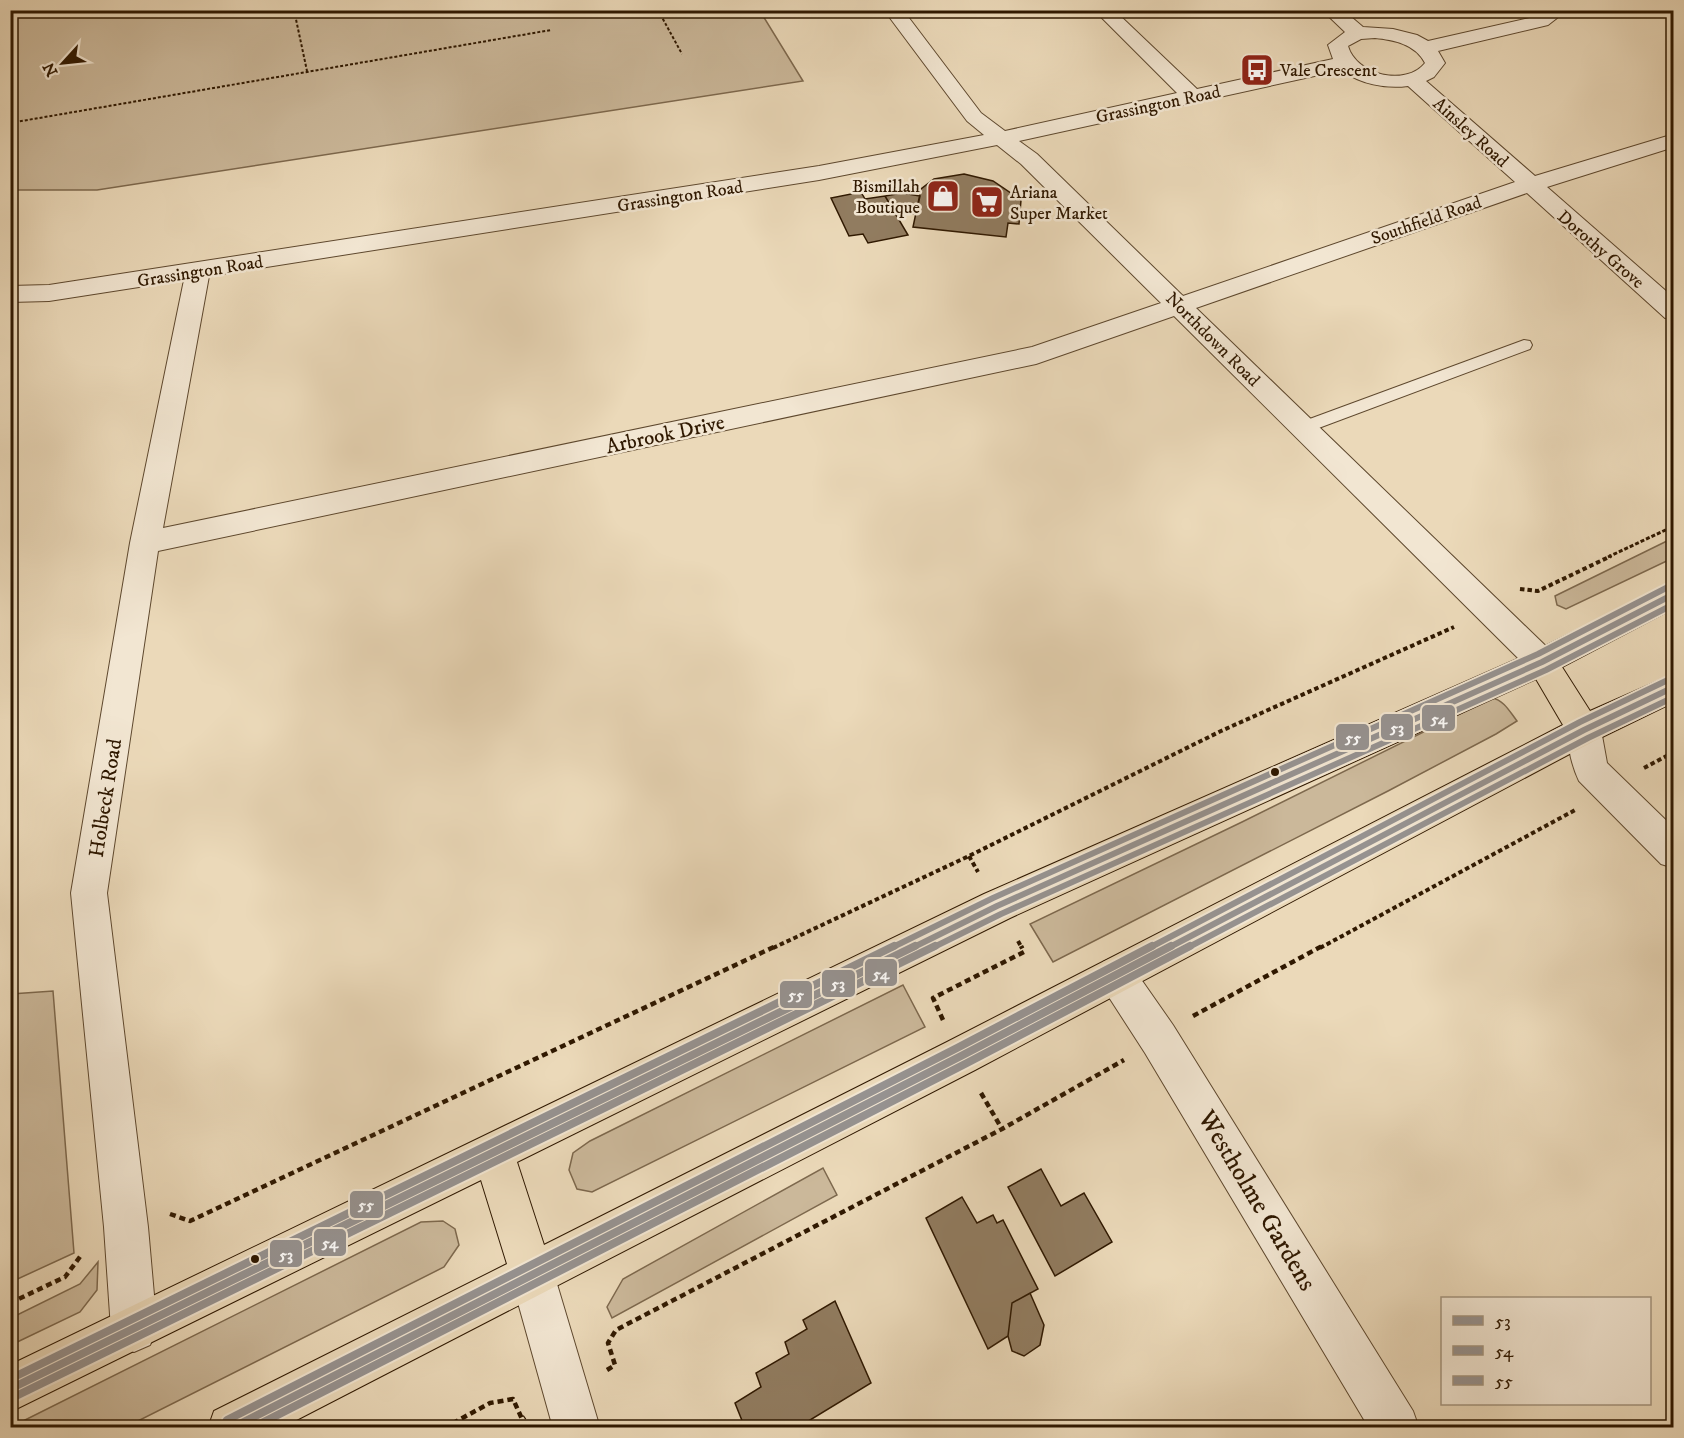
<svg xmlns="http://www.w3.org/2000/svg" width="1684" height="1438" font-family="'IM FELL DW Pica',serif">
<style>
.green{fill:#cbb89a;stroke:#7d684d;stroke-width:1.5}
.building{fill:#917c60;stroke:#2f1800;stroke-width:1.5}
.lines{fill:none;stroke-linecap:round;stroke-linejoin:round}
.service-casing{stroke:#5e482e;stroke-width:2}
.minor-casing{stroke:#5e482e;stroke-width:2}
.trunk-casing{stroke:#2f1800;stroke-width:2}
.path-far3{stroke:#2f1800;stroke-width:2;stroke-dasharray:3 2;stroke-linecap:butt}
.path-far2{stroke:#2f1800;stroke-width:3;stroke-dasharray:4 2;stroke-linecap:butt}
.path-far1{stroke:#2f1800;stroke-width:4;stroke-dasharray:4.5 3;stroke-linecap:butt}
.path{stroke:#2f1800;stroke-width:4.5;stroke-dasharray:6 4;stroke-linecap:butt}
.service{fill:#f2e6d2;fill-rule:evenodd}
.minor{fill:#f2e6d2;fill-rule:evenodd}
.trunk{fill:#ebd9b9;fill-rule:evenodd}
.bus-1-far1-casing{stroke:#f2e6d2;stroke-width:10}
.bus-1-casing{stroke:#f2e6d2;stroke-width:12}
.bus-2-far1-casing{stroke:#f2e6d2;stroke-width:10}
.bus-2-casing{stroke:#f2e6d2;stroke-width:12}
.bus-3-far1-casing{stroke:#f2e6d2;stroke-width:10}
.bus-3-casing{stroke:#f2e6d2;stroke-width:12}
.bus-1-far1{stroke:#969290;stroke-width:6}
.bus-1{stroke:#969290;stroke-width:8}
.bus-2-far1{stroke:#969290;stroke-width:6}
.bus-2{stroke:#969290;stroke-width:8}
.bus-3-far1{stroke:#969290;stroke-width:6}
.bus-3{stroke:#969290;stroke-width:8}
.bus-dot{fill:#2f1800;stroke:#f2e6d2;stroke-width:2}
.labels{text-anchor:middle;stroke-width:5;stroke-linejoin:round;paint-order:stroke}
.far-poi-label{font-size:18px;fill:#2f1800;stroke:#f2e6d2;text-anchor:start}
.far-street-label{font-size:18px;fill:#2f1800;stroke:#f2e6d2}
.street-label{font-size:21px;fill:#2f1800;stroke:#f2e6d2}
.near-street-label{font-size:26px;fill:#2f1800;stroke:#f2e6d2}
.line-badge{stroke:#f2e6d2;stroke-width:2}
.badge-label{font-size:16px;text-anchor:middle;font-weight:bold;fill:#fff}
</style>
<rect width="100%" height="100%" fill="#ebd9b9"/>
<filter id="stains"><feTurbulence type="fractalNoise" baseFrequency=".00333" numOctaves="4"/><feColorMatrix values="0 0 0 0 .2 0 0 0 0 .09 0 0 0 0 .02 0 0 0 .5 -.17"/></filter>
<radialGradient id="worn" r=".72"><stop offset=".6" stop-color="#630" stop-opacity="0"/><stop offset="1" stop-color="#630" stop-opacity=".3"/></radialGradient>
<path class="green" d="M10 11H760L803 81 97 190H11Z
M1673 538V558L1566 609 1557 605 1555 596Z
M1492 698C1504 700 1510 712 1517 721L1496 734 1388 791 1053 962 1030 924 1242 822Z
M903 985 925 1027 592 1192 577 1189 569 1170 573 1153 590 1141Z
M53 991 74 1253 11 1282V994Z
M823 1168 837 1195 612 1318 607 1307 623 1279Z
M443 1221 455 1229 459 1245 444 1267 126 1427H11L421 1222Z
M98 1262 97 1290 80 1312 11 1345V1318L80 1284Z"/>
<path class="building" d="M964 174 993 181 1021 200 1019 224 1008 223 1006 237 913 227 921 189 934 179Z
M861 192 865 199 885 196 908 235 868 243 863 234 849 236 831 198Z
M902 193 920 196 916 214 895 213 885 196Z
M1041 1169 1061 1206 1084 1193 1112 1242 1055 1276 1008 1187Z
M962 1197 977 1223 993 1215 997 1223 1003 1220 1038 1289 1012 1303 1008 1336 988 1349 926 1218Z
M1030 1293 1044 1325 1040 1345 1024 1356 1012 1351 1008 1336 1012 1303Z
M835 1301 871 1383 797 1428H745L735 1403 761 1387 756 1373 789 1354 785 1342 807 1329 803 1320Z"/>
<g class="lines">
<g class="service-casing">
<path id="service" d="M1524 340 1530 341 1532 345 1530 349 1308 432H1296L1293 428 1296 424Z"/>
</g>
<g class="minor-casing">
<path id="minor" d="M884 10H903L981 113 1005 131 1177 93 1094 10H1114L1197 89 1333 59 1328 45 1345 32 1322 10H1343L1363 27 1393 29 1417 35 1428 41 1534 17 1540 10H1560L1557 18 1548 25 1438 51 1445 63 1434 77 1426 81 1535 176 1674 134V147L1547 187 1674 298V320L1665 318 1527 193 1196 308 1553 653 1558 662 1553 671 1542 675 1531 671 1174 316 1036 364 158 551 107 893 148 1227 157 1329 150 1345 134 1352 118 1345 111 1329 104 1227 71 893 130 543 184 280 49 301 10 302V286L49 285 819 166 984 135 967 121ZM1375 38C1394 40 1415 44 1425 63 1406 87 1356 75 1348 46L1361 39ZM1342 70C1359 84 1386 89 1408 86L1515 182 1183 296 1037 154 1019 141ZM997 145 1021 164 1161 303 1032 347 163 528 209 276 819 180Z
M1584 716 1596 720 1601 730 1607 763 1674 828V868L1661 864 1579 781C1571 764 1564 737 1572 720Z
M1116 956 1129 962 1173 1025 1413 1411 1419 1428H1369L1145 1053 1103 988 1097 975 1103 962Z
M532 1252 548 1258 554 1274 600 1428H553L510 1274 516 1258Z"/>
</g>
<g class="trunk-casing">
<path id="trunk" d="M1674 582V608L1562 667 1590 711 1674 674V702L1596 740 975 1070 281 1428H208L214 1411 507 1264 481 1180 10 1412V1365L984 894 1531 653ZM1536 679 1563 725 947 1042 544 1245 517 1162 1010 918Z"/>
</g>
<path class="path-far3" d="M294 10 307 71
M658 10 682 54
M10 18 55 10
M10 123 551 30"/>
<path class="path-far2" d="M1608 557 1674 526"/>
<path class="path-far1" d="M1520 589 1538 591 1611 556
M1644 768 1674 752
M969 856 978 872
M1018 941 1022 948
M773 948 969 856 1221 731 1454 627
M1320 948 1577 809"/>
<path class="path" d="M1193 1016 1322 946
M943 1020 933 998 1024 952 1021 946
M981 1093 1002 1129
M170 1214 190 1221 776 946
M10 1303 65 1277 82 1254
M607 1370 615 1365 608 1343 616 1330 1002 1129 1124 1060
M444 1428 490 1403 513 1399 522 1419 525 1417"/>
<use href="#service" class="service"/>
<use href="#minor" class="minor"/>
<use href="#trunk" class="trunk"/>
<g class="bus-1-far1-casing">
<path id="bus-1-far1" d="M912 948 997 906 1542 662 1674 594
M1168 948 1584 730 1674 687"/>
</g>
<g class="bus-1-casing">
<path id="bus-1" d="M10 1389 915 946
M232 1428 961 1056 1171 946"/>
</g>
<g class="bus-2-far1-casing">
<path id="bus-2-far1" d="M932 948 1001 914 1546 670 1674 604
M1187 948 1588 738 1674 697"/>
</g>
<g class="bus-2-casing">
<path id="bus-2" d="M14 1397 935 946
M252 1428 965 1064 1190 946"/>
</g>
<g class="bus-3-far1-casing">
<path id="bus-3-far1" d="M891 948 993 898 1538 654 1670 586
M1149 948 1580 722 1670 679"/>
</g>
<g class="bus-3-casing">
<path id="bus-3" d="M10 1379 894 946
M227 1420 957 1048 1152 946"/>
</g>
<use href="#bus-1-far1" class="bus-1-far1"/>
<use href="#bus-1" class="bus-1"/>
<use href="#bus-2-far1" class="bus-2-far1"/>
<use href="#bus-2" class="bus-2"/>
<use href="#bus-3-far1" class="bus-3-far1"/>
<use href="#bus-3" class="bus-3"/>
</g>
<defs>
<g id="bus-square" transform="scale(1.725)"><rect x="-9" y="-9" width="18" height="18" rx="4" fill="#8f2418" stroke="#f2e6d2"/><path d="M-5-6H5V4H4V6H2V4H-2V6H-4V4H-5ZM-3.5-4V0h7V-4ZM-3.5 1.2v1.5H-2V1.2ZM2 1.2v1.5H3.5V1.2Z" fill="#fff"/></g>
<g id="shop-square" transform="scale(1.725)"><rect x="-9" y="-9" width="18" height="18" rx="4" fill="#8f2418" stroke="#f2e6d2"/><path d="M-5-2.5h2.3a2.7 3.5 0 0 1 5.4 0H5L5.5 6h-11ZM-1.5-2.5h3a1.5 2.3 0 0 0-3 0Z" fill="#fff"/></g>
<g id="supermarket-square" transform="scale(1.725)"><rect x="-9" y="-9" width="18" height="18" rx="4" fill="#8f2418" stroke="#f2e6d2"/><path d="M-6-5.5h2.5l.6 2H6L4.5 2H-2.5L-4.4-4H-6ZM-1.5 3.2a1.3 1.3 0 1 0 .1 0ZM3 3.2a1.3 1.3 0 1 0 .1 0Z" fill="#fff"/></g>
</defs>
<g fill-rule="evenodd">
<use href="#bus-square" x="1257" y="70"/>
<use href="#shop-square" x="943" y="196"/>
<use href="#supermarket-square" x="987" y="202"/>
</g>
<g class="bus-dot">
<circle cx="1275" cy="772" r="5"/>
<circle cx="255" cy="1259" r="5"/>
</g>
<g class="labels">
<g class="far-poi-label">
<text x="1280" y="76">Vale Crescent</text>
<text x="920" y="192" text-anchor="end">Bismillah<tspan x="920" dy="21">Boutique</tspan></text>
<text x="1010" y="198">Ariana<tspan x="1010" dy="21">Super Market</tspan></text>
</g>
<g class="far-street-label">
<text transform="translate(1158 104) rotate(-12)" y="6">Grassington Road</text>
<text transform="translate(1471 132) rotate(42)" y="6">Ainsley Road</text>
<text transform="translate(680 196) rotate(-9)" y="6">Grassington Road</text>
<text transform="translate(1426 220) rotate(-19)" y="6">Southfield Road</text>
<text transform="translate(1601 249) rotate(41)" y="6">Dorothy Grove</text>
<text transform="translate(200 271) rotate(-9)" y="6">Grassington Road</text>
<text transform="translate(1213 339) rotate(45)" y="6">Northdown Road</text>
</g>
<g class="street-label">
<text transform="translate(665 434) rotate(-12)" y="7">Arbrook Drive</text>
<text transform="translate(105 798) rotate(-81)" y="7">Holbeck Road</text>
</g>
<g class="near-street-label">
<text transform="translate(1258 1200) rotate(59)" y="9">Westholme Gardens</text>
</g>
</g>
<g class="line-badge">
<rect x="1421" y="704" width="35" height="28" rx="6" fill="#969290"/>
<rect x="1380" y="713" width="34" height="28" rx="6" fill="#969290"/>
<rect x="1335" y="723" width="35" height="28" rx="6" fill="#969290"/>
<rect x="864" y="958" width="34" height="29" rx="6" fill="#969290"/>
<rect x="821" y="969" width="35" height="29" rx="6" fill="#969290"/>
<rect x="779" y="980" width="34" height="29" rx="6" fill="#969290"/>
<rect x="349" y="1190" width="35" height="29" rx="6" fill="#969290"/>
<rect x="313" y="1228" width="34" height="29" rx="6" fill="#969290"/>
<rect x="269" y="1239" width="34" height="29" rx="6" fill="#969290"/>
</g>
<g class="badge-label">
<text x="1439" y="724">54</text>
<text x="1397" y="733">53</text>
<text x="1353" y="743">55</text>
<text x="881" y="979">54</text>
<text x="838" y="989">53</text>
<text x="796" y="1000">55</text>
<text x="366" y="1210">55</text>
<text x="330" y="1248">54</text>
<text x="286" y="1260">53</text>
</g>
<rect width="1684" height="1438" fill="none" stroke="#ebd9b9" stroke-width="36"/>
<rect x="12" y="12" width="1660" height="1414" fill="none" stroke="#2f1800" stroke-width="3"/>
<rect x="18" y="18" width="1648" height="1402" fill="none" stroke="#2f1800" stroke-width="1.5"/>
<rect x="1441" y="1297" width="210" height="108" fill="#f2e6d2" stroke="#a4947e" stroke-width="1.5"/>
<rect x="1453" y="1316" width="30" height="9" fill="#969290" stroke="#a4947e" stroke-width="1.5"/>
<text x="1495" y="1327" font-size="18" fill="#2f1800">53</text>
<rect x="1453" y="1346" width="30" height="9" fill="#969290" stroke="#a4947e" stroke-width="1.5"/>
<text x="1495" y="1357" font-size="18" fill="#2f1800">54</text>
<rect x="1453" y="1376" width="30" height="9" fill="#969290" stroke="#a4947e" stroke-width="1.5"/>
<text x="1495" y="1387" font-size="18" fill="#2f1800">55</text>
<g transform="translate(63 63) rotate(243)" stroke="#f2e6d2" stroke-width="4.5" paint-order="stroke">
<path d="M0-4.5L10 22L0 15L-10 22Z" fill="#2f1800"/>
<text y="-9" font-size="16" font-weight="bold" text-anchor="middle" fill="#2f1800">N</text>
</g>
<rect width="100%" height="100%" filter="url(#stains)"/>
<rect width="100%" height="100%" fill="url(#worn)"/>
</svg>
